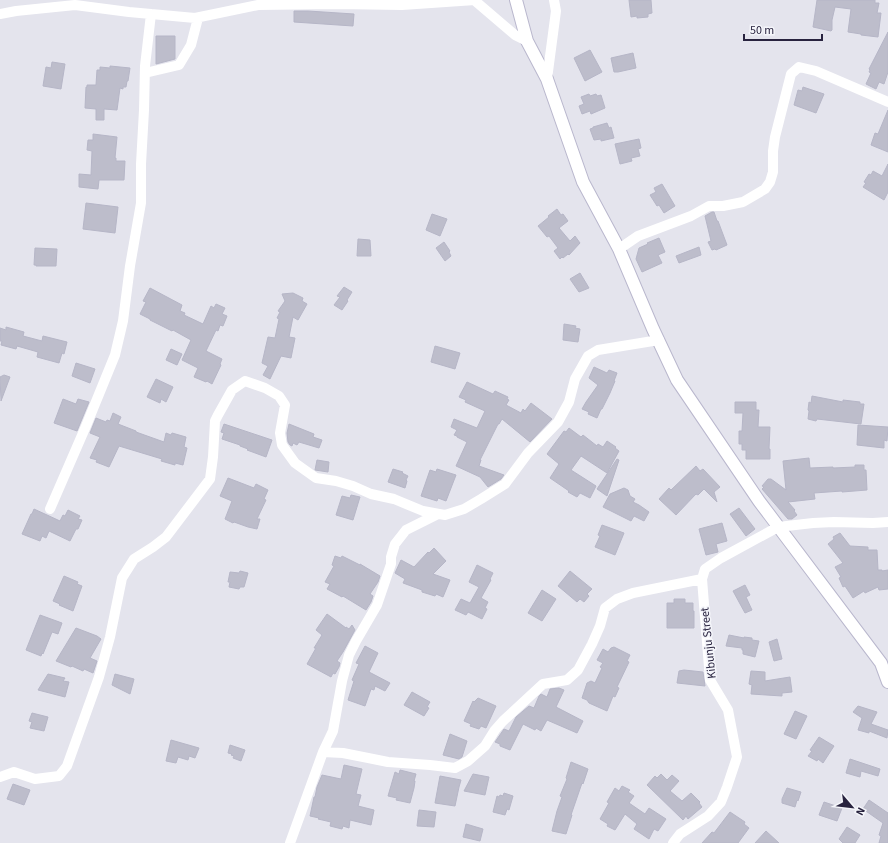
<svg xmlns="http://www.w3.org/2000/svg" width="888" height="843" font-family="'Source Sans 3',sans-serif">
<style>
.building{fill:#bdbdcb;stroke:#b6b6c7}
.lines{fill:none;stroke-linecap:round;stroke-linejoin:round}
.secondary-casing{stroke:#b9b7cd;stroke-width:14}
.street{stroke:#fff;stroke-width:10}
.secondary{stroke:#fff;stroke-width:12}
.labels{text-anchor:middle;stroke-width:3;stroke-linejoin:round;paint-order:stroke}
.street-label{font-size:12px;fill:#28233f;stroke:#f4f5fa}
</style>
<rect width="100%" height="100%" fill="#e4e4ed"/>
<path class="building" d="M629 0H651L652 13 648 14V17L637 18V16L631 17Z
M817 0H875V3H879L877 13H881L878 37 861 35V34L848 32 851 9 835 7 832 20V30L831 31 813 27Z
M294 11H308L354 14 353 26 294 22Z
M888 32V72L884 84 879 82 876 89 866 84 871 73 869 72 870 70 869 69Z
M156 36H175V59L156 64Z
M590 50 602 72 585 81 574 58Z
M633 53 636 68 618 72H614L611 58Z
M52 62 65 64 61 89 43 86 46 67 51 68Z
M110 66 130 68 128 81H127L126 87H123V89L120 88 117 110 104 109V120H96V109L85 108 86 87H87V85H96L97 70H100V67L110 68Z
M803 87 824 94 816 113 794 105 798 90 802 91Z
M589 94 590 96 596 94 597 96 601 95 605 108 591 114 590 111 582 114 579 106 584 104 581 97Z
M888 110V152L871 145 875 133 878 134Z
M607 123 609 128 611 127 614 138 601 141V139L594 140 590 129 593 128V127Z
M93 134 117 137 115 158H116V161H125L124 180H99L98 189 79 187V174L91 175 92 151 87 150 88 140H93Z
M639 139 641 148 638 149 640 156 631 158 632 161 620 164 615 144Z
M888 164V192L884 200 863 187 866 183 864 182 869 174 871 175 873 171 882 176Z
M662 184 675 206 664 213 659 205 657 206 650 195 656 192 654 188Z
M86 203 118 207 115 233 83 229Z
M557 209 561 215 563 214 568 221 559 228 570 241 575 236 580 243 569 255 568 254 563 258 562 257 560 259 554 251 558 248 549 236 547 237 538 226 549 217 548 216Z
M712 212H714L717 221H718L727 245 716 250 715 249 712 250 708 242 711 241 705 216Z
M432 214 447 219 440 236 426 230Z
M659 238 665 252 658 255 662 263 642 272 636 259 639 248 648 244 647 243Z
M358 239 370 240 371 256H357Z
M444 242 450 251 449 252 451 256 445 261 436 248Z
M699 247 701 255 679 263 676 256Z
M35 248 57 249 56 266H36V265H34Z
M580 273 589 288 579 292 570 279Z
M344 287 352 292 347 300 348 301 342 310 334 305 340 297 337 296Z
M150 288 182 305 180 311 185 313 184 315 203 324 211 306 214 308 216 304 225 308 222 314 227 316 223 326 220 325 218 331 216 330 206 351 222 359 220 364 221 365 212 384 207 381 206 382 194 377 198 368 182 360 191 340 173 330 172 331 150 320V319L140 314 146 302 143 301Z
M293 293 303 298 302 301 307 304 298 320 293 317 289 337 295 338 291 358 281 356 270 379 263 375 268 366 262 363 268 337 275 338 279 319 277 318 280 312 278 311 285 301 282 294Z
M564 324 576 326 575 328 580 329 578 342 563 340Z
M6 327 24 332 23 336 42 341 43 336 67 342 64 354 62 353 59 363 37 357 38 352 17 346 16 349 1 345 2 341H0V328L6 330Z
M435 346 460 353 455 369 431 362Z
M171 349 182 354 177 365 166 360Z
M76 363 95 369 90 383 72 376Z
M594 367 607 373 609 370 617 373 614 381H615L610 393 602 409H601L597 418 588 414 589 412 582 409 586 402 598 385 589 378Z
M4 375 10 377 1 401 0 377Z
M156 379 173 387 166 402 161 399 160 403 147 397Z
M467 382 493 394 495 391 508 397 507 399 509 400 506 405 521 413 523 409 525 411 531 403 552 419 530 442 502 419 499 424H498L480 460H481L479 466 504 475 501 479 488 487 480 477 456 466 467 442 457 437V436L454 435 457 430 451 427 454 419 477 428 485 411 465 402 466 400 459 397Z
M812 396 843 402V400L860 402V404H864L861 424 817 419 816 421 808 419 809 411 808 410 809 402 811 403Z
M63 399 76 404 78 399 89 402 77 431 54 423Z
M735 402H756V410H759L758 427H770L769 449H770V459H746V450H742V444H739V431H742L743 413H735Z
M113 413 121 417 118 424 136 431V432L164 442 166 433 171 435 172 433 186 437 184 447 187 448 183 465 175 463V465L161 461 162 459 119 446 109 467 96 462 97 460 90 458 100 437 90 433 96 418 106 422 107 420 110 421Z
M224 424 272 440 266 457 247 450 248 449 240 446V445L222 439 224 433 221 432Z
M289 424 314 434 313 437 322 440 319 448 299 442 297 445 293 443 292 446 290 445 288 442 287 433Z
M858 425 888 427 887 441 884 440V448L857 445Z
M569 428 581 437 583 435 597 446 598 444 603 447 607 441 616 447 615 448 619 451 607 473 581 456 571 470 596 486 590 498 580 493 577 497 568 492 569 491 550 478 559 464 547 454 564 431 566 432Z
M809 458 810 468 833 467V468L855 467V465H864V470H866L867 490 842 492V491L814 493 815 499 788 502 795 510 794 511 797 515 792 519H788L762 489 764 487 762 486 768 479H771L786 490 783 461Z
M617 459 619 460 607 496 597 489Z
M317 460 329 462 328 472 315 470Z
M696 466 700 471 703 469 720 487 714 492 717 502 704 489 698 495 696 494 676 515 659 499 669 488 671 490Z
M393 469 403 472 402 473 408 476 406 480 407 481 405 488 388 482Z
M437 469 456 475 446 501 438 498 437 501 421 496 430 470 436 472Z
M228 478 254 488 256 484 268 490 264 499 266 500 257 519H260L257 529 248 527 234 522 233 523 225 519 232 501 220 496Z
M624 488 628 490 630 496 635 499 633 502 639 505 649 512 644 521 634 516 631 521 603 507 610 494Z
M351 495 360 497 353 520 336 515 342 496 350 498Z
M739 508 755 529 746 536 730 514Z
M34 509 60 521 63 515 65 516 68 510 80 516 78 519 82 520 78 529H76L70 541 49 531 46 538 42 536 40 541 22 534 31 514H32Z
M722 523 727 541 716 544 718 552 706 555 699 529Z
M602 525 624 533 615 555 595 547 600 536 598 535Z
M840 533 850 546 868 547V550H877L878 570H882V571L888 570V589L879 590 878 587 865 593 864 591 853 598 845 586 843 587 839 578 841 577 835 567 843 563 828 544 834 539 833 537Z
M434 548 446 561 433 574 450 580 443 597 436 594 435 596 422 592V590L403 583 405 579 395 573 401 560 414 567 428 552 429 553Z
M335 556 341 558 342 556 360 565V564L380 576 378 582 370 594 373 596 371 602 366 610 343 596 342 597 327 589 330 584 325 582 334 566 332 565Z
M477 565 493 573 490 579 491 580 481 598 488 602 485 608 487 609 482 619 468 612 466 615 455 610 461 599 470 603 479 587 469 582Z
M240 571 248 573 244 587H240L239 589 229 587 230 582H228L230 572 239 573Z
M570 571 592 589 587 594 589 596 584 602 580 599 577 602 558 586Z
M64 576 78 582 77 584 82 586 73 611 59 605 60 604 53 601Z
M745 585 750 595 746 597 752 610 745 613 733 591Z
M542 590 556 599 542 621 528 613Z
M674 599H685V603H693V611H694V628H667V603H674Z
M327 614 346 628V627L349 629 352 625 355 630 343 652 337 661 340 663 339 667 335 674 333 673 331 677 307 664 316 648H314L322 635 316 630Z
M40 615 62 623 58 634 52 632 43 654 42 653 41 656 26 650Z
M76 628 97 636 101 639 90 658 97 661 93 673 84 669 83 671 72 666 71 667 56 661Z
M729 635 744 638V637L752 638V640L759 641 755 657 743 654V650H742V648L726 646Z
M777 639 782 659 774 661 769 642Z
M365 646 378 653 369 672 390 683 385 691 375 686 374 690 371 689 365 706 348 700 354 681 352 680 359 664 356 663Z
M614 647 630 655 627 661 629 662 617 687 619 688 615 697 613 696 607 711 589 703 587 700 582 698 587 683 591 681 595 683 602 668 600 667 603 663 597 660 603 649 608 652 611 648Z
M684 670 703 672 705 686 677 683 679 671Z
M751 671 765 672V681L790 677 792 692 782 693V696L751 694 752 685 749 684Z
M48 674 65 678 63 681 69 682 65 697 38 690Z
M115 674 134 679 130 694 112 685Z
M559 688 564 690 556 707 583 721 577 733 547 720 541 731 536 728 535 730 523 724 510 750 500 746V744L495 742 504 729 509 731 516 717 529 706 534 708 539 696 541 694 547 697 550 689Z
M412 692 430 702 427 707 429 708 424 716 404 705Z
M478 698 496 706 486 728 481 726 479 729 470 726 471 724 464 721 473 701 474 702Z
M858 706 877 712 871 724 888 730 887 738 869 731V733L858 730 862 718 853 712Z
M795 711 807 716 796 739 784 734Z
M32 713 48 717 44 731 30 728 32 722 29 721Z
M450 734 467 741 462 757 459 759 443 755Z
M819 737 834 746 823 763 818 759 817 761 808 756 812 751 810 750Z
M171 740 199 748 195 758 189 756 188 760 178 757 176 763 166 761Z
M230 745 245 750 241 761 233 758 234 756 231 755 232 754 228 753Z
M850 759 880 769 878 776 861 771 860 777 846 773Z
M571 762 588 769 583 784 582 783 571 815H572L566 834 552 831 557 811 562 797 560 796 567 779 566 778Z
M344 765 362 769 356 794 361 795 358 806 374 810 371 825 350 820 349 828 343 826 342 829 330 826 331 822 318 819 319 818 310 816 314 797H315L317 787 322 775 341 779Z
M400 770 416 774 414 781H415L414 788 410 803 396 800 397 798 388 796 395 772 399 774Z
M473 774 489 777 485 795 464 791Z
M661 774 667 780 672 775 679 781 670 791 682 801 691 793 700 802 699 803 702 807 688 819 686 816 683 820 647 785 655 776 657 778Z
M440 776 461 780 459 787 455 806 435 803Z
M13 784 30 790 24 805 7 799Z
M622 786 630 790 628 792 634 796 629 803 645 814 649 808 666 819 658 831 654 829 649 839 634 829 637 824 625 814 615 830 607 826 608 824 600 819 609 803 607 802 615 788 619 791Z
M787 788 801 792 798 801 797 800 795 807 782 803V799Z
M504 793 513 796 509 810 507 809 505 815 493 812 497 796 499 797 500 795 503 796Z
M869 800 888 813V843H879L881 836 879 835 883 823 863 809Z
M824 802 842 808 837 821 819 815Z
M419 810 436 812 434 827 417 826Z
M730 812 745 822 744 824 749 828 738 843H702L712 832 714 833Z
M466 824 483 829 480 841 463 837Z
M847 827 860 835 855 843H843L839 839Z
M766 831 779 843H755Z"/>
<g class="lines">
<g class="secondary-casing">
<path id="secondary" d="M516 0 527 41 547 79 583 182 619 249 653 329 677 380 759 501 881 663 888 682"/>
</g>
<path class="street" d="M474 0 515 35 527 41
M0 14 16 11 75 5 129 12 195 18 258 5 337 4 402 5 475 0
M145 73 179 65 191 45 198 18
M547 79 556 11 554 0
M619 249 638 236 691 216 709 206H723L743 202 765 189 770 182 773 172V151L775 137 791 74 799 67 816 71 888 102
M50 509 86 426 115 355 123 321 130 266 141 203V164L144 110 145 66 151 14
M323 752 333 731 342 681 349 655 356 641 377 605 391 564V557L395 544 406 530 438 514
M0 777 14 772 35 779 59 776 67 766 99 677 110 637 122 578 134 559 153 547 166 537 210 479 213 457 215 421 218 415 232 390 245 381 265 388 279 396 285 405 280 433 282 445 295 463 316 478 336 481 353 486 371 494 394 499 423 511 445 515 464 509 481 499 505 484 528 453 558 422 569 402 575 379 588 356 598 350 659 340
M290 843 323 752 343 753 388 762 430 765 455 768 468 761 485 746 495 730 503 721 543 684 567 680 578 670 592 644 600 626 605 608 617 599 633 593 702 579
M673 843 680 834 708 816 721 802 727 787 737 757 728 710 710 680 702 579 705 569 721 558 778 527 813 523 834 522 873 523 888 522"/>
<use href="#secondary" class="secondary"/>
</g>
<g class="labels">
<g class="street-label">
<text transform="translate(708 643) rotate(-96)" y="4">Kibunju Street</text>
</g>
</g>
<g transform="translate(852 807) rotate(118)" stroke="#f4f5fa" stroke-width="3" paint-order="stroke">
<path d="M0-3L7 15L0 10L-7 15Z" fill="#28233f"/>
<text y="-6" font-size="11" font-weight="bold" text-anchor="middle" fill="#28233f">N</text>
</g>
<path d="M744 34v6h78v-6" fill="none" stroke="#28233f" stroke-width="2"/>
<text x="750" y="34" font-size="12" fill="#28233f" stroke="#f4f5fa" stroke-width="3" paint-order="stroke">50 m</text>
</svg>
